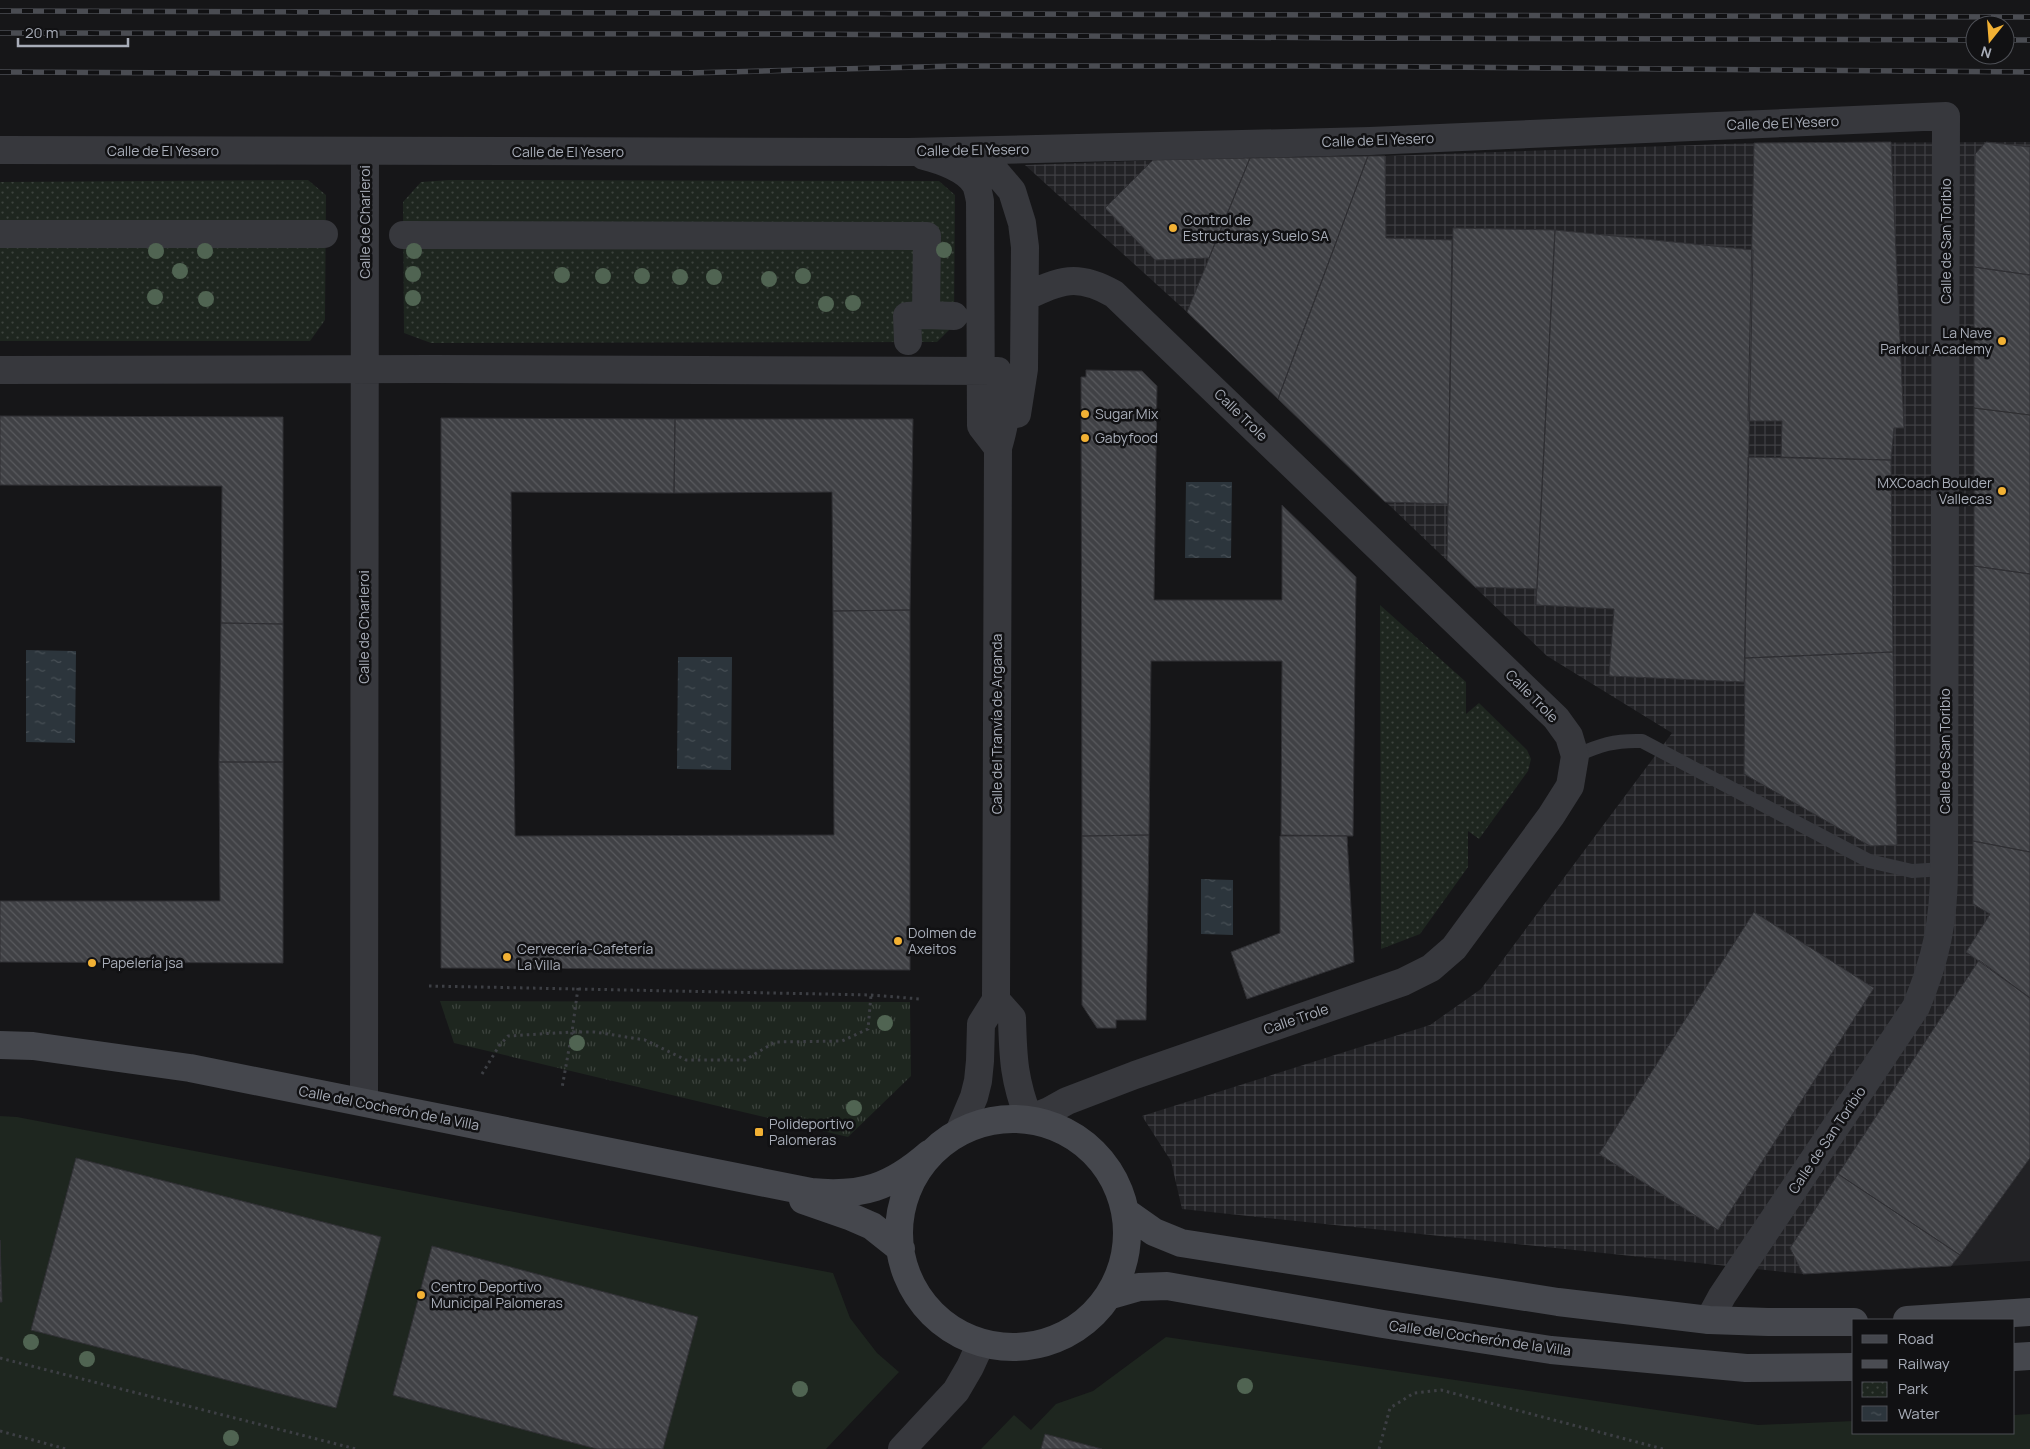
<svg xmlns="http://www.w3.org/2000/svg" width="2030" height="1449" font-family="Manrope,sans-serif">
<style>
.built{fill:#222225}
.industrial{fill:url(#industrial-grid)}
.grass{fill:url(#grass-tufts)}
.park{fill:url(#park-dots)}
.garden{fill:#1e261f}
.water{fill:url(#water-ripples)}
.building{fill:url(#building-back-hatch);stroke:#303034}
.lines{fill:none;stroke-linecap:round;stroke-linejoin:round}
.path{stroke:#3d3f44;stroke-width:3;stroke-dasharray:2.5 4;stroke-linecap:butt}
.lane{stroke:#37383d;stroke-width:14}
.street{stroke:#37383d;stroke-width:28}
.secondary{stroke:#45474d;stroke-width:28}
.rail-casing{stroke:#4a4c52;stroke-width:5.5}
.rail{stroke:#111113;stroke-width:4;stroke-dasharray:11;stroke-linecap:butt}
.tree{fill:#506452}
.poi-dot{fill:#f2b134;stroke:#111113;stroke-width:2}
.labels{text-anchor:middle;stroke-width:5;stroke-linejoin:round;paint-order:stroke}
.street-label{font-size:14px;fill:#a8adb8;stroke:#111113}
.poi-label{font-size:14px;fill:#a8adb8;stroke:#111113;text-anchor:start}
</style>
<defs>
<pattern id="industrial-grid" width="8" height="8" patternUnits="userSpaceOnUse" patternTransform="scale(1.25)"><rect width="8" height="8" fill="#222225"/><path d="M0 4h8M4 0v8" fill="none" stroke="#3f3f43"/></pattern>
<pattern id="grass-tufts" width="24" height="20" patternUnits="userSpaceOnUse" patternTransform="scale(1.25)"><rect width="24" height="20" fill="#1e261f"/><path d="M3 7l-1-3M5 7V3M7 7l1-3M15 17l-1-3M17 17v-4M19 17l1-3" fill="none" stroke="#3c433d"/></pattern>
<pattern id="park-dots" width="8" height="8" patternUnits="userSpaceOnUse" patternTransform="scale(1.25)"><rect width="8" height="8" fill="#1e261f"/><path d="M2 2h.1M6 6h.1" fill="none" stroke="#3c433d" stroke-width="1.8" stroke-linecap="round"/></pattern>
<pattern id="water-ripples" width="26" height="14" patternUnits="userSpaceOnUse" patternTransform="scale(1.25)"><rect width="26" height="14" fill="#2c353c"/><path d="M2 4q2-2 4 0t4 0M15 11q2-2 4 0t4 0" fill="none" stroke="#485056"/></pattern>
<pattern id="building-back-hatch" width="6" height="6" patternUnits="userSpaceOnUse" patternTransform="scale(1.25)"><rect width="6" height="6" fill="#404145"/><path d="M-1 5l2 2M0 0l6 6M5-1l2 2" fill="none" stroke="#595a5e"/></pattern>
</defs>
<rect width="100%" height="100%" fill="#161618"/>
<path class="built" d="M2030 1158V1261L1951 1266Z"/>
<path class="industrial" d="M2030 142V1158L1951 1266 1803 1274 1182 1209 1171 1161 1142 1116 1430 1025 1481 989 1672 733 1547 656 1187 312 1025 165 1220 158 1385 156 1754 143Z"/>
<path class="grass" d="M440 1001 910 1002 911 1076 848 1137 454 1043Z"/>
<path class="park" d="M308 180 326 195 325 320 310 341H0V182Z
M449 180 939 181 955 195 954 325 937 342 431 343 404 333 403 202 421 182Z
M1380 605 1466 682V714L1479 703 1527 750 1531 759 1528 771 1479 839 1468 831V867L1420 934 1381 949Z"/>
<path class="garden" d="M0 1116 17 1117 833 1273 850 1318 877 1353 899 1372 826 1449H0Z
M1166 1337 1758 1425 1854 1421V1433H2014V1415L2030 1414V1449H981L1014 1415 1031 1430 1056 1404 1093 1391Z"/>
<path class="water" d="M1186 482H1232L1231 558H1185Z
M26 650 76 651 75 743 26 742Z
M678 657H732L731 770 677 769Z
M1201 879 1233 880V935L1201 934Z"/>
<path class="building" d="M1891 142 1904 428H1894L1891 460 1781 457 1782 421H1748L1754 143Z
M1986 142 2030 147V275L1974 267 1975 154Z
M1368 156 1278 399 1187 312 1250 158Z
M1368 156H1385L1386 238 1452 240 1448 504 1385 502 1278 399Z
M1250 158 1209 258 1155 260 1105 208 1153 160Z
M1453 228 1555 230 1537 589 1475 587 1447 560Z
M1555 230 1753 250 1744 682 1609 676 1614 609 1536 605Z
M1974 267 2030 275V415L1974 408Z
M1086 370 1142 371 1157 386 1154 600H1282V505L1356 577 1353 836 1281 835 1282 661H1151L1149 835 1082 836 1081 377H1086Z
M1974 408 2030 415V574L1974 566Z
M0 416 283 417V624L221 623 222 486 0 485Z
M441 418 675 419 674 493 511 492 515 836 834 835 833 611 910 610V970L441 968Z
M675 419H913L910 610 833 611 832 492 674 493Z
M1748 457 1891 460 1893 652 1745 658Z
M1974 566 2030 574V852L1973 841Z
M221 623 283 624V762H219Z
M1893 652 1897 845 1870 846 1744 774 1745 658Z
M219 762H283V963L0 962V901H220Z
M1149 835 1146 1020H1116V1028H1097L1082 1005V836Z
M1280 836H1347L1354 962 1247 999 1231 952 1280 933Z
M1973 841 2030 852V998L1966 952 1990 914 1973 904Z
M1754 912 1874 988 1718 1230 1599 1154Z
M1979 960 2030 998V1158L1960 1255 1838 1174Z
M76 1158 381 1237 336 1408 31 1330Z
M1838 1174 1960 1255 1951 1266 1803 1274 1790 1248Z
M0 1240 2 1302H0Z
M432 1246 698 1317 663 1449H597L393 1395Z
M1045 1434 1102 1449H1041Z"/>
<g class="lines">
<path class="path" d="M429 986 871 995 920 999
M578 988 572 1032H595L645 1040 686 1060H745L775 1042 842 1041 868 1029 871 995
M482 1074 499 1046 508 1036 572 1032 562 1088
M0 1358 356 1449
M0 1431 66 1449
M1379 1449 1390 1408 1414 1393 1441 1390 1663 1449"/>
<path class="lane" d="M1575 756C1600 745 1614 740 1642 741L1869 861 1912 871 1944 869"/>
<path class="street" d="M0 150 908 152 1370 141 1946 116 1944 869C1944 921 1936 959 1916 1007L1722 1296 1709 1320
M960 151 979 158 995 171 1012 191 1022 223 1025 247 1024 369 1017 414
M924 156C940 160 967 169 976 185 978 190 979 196 980 201L981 426 998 448
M0 234H324
M403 235 927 236 926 315 907 316 908 341
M926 315 954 316
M0 370 431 369 998 371C1011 398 1006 420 998 448L996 1000 981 1024 980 1061 978 1081 974 1097 960 1130
M996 1000 1012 1018C1013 1058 1014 1081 1029 1119L1049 1111 1067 1101 1135 1075 1403 982 1431 968 1454 948 1551 816 1570 786 1575 756 1569 736 1556 718 1114 294C1077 273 1061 280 1025 297
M364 1102 365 152
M902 1449 956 1391 970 1367 981 1343"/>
<path class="secondary" d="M0 1045 33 1046 190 1068 811 1192C862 1197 891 1187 929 1154
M899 1233a114 114 0 1 1 228 0a114 114 0 1 1-228 0Z
M803 1200 849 1216 872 1226 901 1249
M1127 1213 1154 1232 1181 1243 1558 1302 1709 1320 1768 1322H1854
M1111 1295 1139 1287 1167 1286 1383 1324 1551 1350 1746 1368 1854 1367
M1907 1320 2030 1312
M2014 1357 2030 1356"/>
<g class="rail-casing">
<path id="rail" d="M0 11 2030 17
M0 33 787 34 1361 38 1975 40
M2005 40H2030
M0 72 409 74 689 73 958 66H1309L2030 72"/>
</g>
<use href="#rail" class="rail"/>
</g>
<g class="tree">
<circle cx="944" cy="250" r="8"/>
<circle cx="156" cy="251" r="8"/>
<circle cx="205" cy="251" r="8"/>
<circle cx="414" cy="251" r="8"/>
<circle cx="180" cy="271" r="8"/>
<circle cx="413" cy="274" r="8"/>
<circle cx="562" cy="275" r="8"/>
<circle cx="603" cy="276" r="8"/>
<circle cx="642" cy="276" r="8"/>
<circle cx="803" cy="276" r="8"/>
<circle cx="680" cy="277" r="8"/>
<circle cx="714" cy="277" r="8"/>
<circle cx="769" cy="279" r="8"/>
<circle cx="155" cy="297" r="8"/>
<circle cx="413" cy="298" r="8"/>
<circle cx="206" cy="299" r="8"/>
<circle cx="853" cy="303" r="8"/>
<circle cx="826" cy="304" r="8"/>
<circle cx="885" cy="1023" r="8"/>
<circle cx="577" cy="1043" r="8"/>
<circle cx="854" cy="1108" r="8"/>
<circle cx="31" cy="1342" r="8"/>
<circle cx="87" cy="1359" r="8"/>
<circle cx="1245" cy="1386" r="8"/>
<circle cx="800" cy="1389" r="8"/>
<circle cx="231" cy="1438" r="8"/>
</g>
<g class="poi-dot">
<circle cx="1173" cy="228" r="5"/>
<circle cx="2002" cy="341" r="5"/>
<circle cx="1085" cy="414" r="5"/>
<circle cx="1085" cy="438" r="5"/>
<circle cx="2002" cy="491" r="5"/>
<circle cx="898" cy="941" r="5"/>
<circle cx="507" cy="957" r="5"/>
<circle cx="92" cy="963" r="5"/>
<rect x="754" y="1127" width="10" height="10" rx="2.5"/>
<circle cx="421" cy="1295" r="5"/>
</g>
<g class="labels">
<g class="street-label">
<text transform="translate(1783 123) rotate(-2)" y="5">Calle de El Yesero</text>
<text transform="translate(1378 140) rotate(-2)" y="5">Calle de El Yesero</text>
<text transform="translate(973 150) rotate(-1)" y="5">Calle de El Yesero</text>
<text x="163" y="156">Calle de El Yesero</text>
<text x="568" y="157">Calle de El Yesero</text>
<text transform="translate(365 222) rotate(-90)" y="5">Calle de Charleroi</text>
<text transform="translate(1946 241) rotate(-90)" y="5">Calle de San Toribio</text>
<text transform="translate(1241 415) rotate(44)" y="5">Calle Trole</text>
<text transform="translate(364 627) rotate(-90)" y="5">Calle de Charleroi</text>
<text transform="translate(1532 696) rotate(45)" y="5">Calle Trole</text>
<text transform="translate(997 724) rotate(-90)" y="5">Calle del Tranvía de Arganda</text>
<text transform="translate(1945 751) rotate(-90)" y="5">Calle de San Toribio</text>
<text transform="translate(1296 1019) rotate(-19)" y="5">Calle Trole</text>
<text transform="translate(389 1108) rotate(11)" y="5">Calle del Cocherón de la Villa</text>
<text transform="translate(1827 1140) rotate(-56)" y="5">Calle de San Toribio</text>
<text transform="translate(1480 1338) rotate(8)" y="5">Calle del Cocherón de la Villa</text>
</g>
<g class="poi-label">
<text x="1183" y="225">Control de<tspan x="1183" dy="16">Estructuras y Suelo SA</tspan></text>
<text x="1992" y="338" text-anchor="end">La Nave<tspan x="1992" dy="16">Parkour Academy</tspan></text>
<text x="1095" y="419">Sugar Mix</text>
<text x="1095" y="443">Gabyfood</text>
<text x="1992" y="488" text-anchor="end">MXCoach Boulder<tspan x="1992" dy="16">Vallecas</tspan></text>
<text x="908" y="938">Dolmen de<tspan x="908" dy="16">Axeitos</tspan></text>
<text x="517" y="954">Cervecería-Cafetería<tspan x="517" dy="16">La Villa</tspan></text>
<text x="102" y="968">Papelería jsa</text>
<text x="769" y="1129">Polideportivo<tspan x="769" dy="16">Palomeras</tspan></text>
<text x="431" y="1292">Centro Deportivo<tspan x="431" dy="16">Municipal Palomeras</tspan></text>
</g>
</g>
<rect x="1852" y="1319" width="162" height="115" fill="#111113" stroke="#4d4f55"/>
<rect x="1862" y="1335" width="25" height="8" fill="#45474d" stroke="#4d4f55"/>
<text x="1898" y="1344" font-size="15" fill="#a8adb8">Road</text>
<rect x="1862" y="1360" width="25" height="8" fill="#4a4c52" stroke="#4d4f55"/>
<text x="1898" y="1369" font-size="15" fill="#a8adb8">Railway</text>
<rect x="1862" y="1382" width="25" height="15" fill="url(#park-dots)" stroke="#4d4f55"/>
<text x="1898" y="1394" font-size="15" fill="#a8adb8">Park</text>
<rect x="1862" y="1406" width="25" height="15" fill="url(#water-ripples)" stroke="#4d4f55"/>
<text x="1898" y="1419" font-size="15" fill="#a8adb8">Water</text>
<g transform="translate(1990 40) rotate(197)"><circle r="24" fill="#111113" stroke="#4d4f55"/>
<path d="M0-4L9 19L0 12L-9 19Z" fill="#f2b134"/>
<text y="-8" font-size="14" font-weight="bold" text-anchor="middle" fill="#a8adb8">N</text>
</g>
<path d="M18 38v8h110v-8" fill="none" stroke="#a8adb8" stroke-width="2.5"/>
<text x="25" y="38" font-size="15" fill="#a8adb8" stroke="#111113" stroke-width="4" paint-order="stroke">20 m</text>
</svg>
